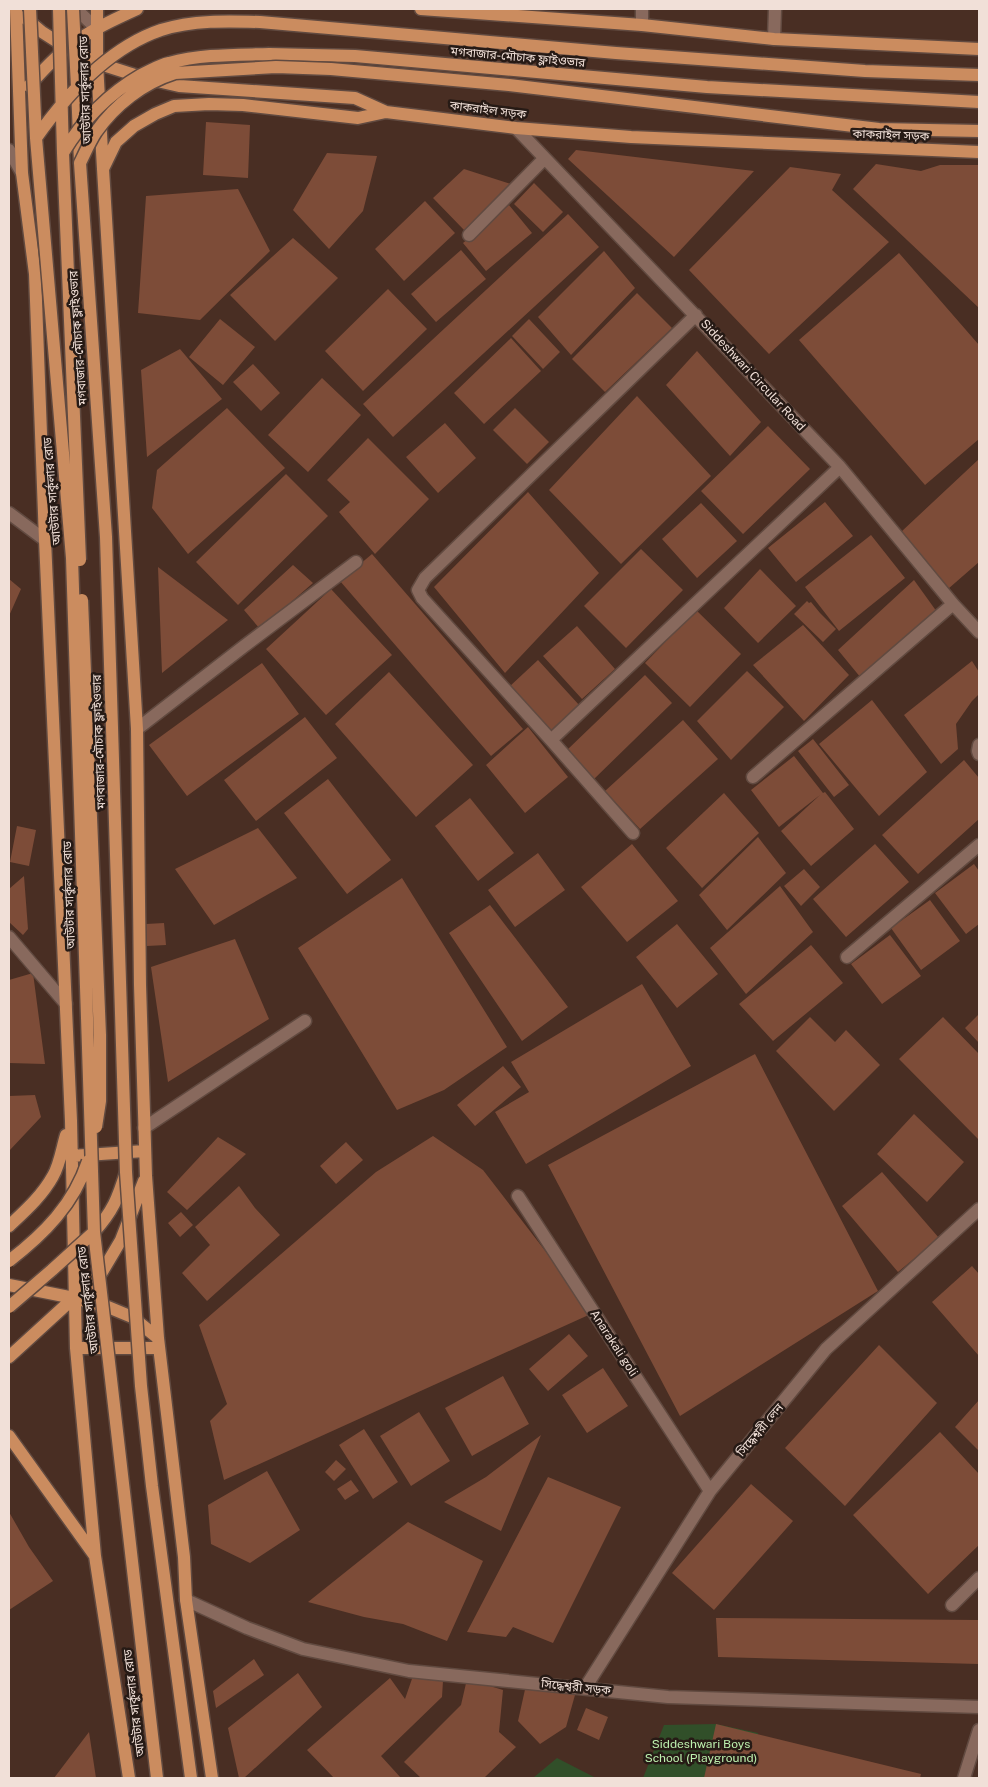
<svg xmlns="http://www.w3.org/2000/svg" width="988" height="1787" font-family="'Public Sans','Noto Sans Bengali',sans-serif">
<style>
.green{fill:#314f29}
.building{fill:#7d4c38}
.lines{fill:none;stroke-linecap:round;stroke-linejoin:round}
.service-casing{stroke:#614a40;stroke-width:15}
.minor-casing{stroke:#614a40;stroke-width:15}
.primary-casing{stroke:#614a40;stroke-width:15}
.service{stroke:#88695d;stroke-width:12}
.minor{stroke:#88695d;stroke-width:12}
.primary{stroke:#cb8c5f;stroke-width:12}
.primary-bridge-casing{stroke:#614a40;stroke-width:15;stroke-linecap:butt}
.primary-bridge{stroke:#cb8c5f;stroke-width:12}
.labels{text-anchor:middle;stroke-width:5;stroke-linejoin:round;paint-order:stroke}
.street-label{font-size:12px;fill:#f1e0d8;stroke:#261a15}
.park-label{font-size:12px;fill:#bdf0ae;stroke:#261a15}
</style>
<rect width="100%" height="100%" fill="#492e23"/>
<path class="green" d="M716 1724 758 1733 745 1778H643L664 1725Z
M557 1758 596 1778H533Z"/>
<path class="building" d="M206 122 250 125 248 178 203 175Z
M576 150 754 171 674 257 568 159Z
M327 153 377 156 363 211 329 249 293 210Z
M876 164 921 171 940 165H979V308L853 189Z
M790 167 841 174 832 190 889 242 769 354 689 270Z
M464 169 511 184 465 231 433 198Z
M534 183 563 212 543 232 514 204Z
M238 189 270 251 200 320 138 313 146 196Z
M425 201 455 233 404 281 375 249Z
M509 205 532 233 486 271 463 243Z
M568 214 599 247 393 437 363 404Z
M293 238 338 278 275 341 230 295Z
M461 250 486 279 436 322 411 294Z
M604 251 635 288 571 355 538 317Z
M899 253 979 345V439L925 485 799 340Z
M388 289 427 329 363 391 325 351Z
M637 293 672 328 605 392 572 359Z
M220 319 255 347 223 385 189 357Z
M529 319 560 352 543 369 512 336Z
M511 338 541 371 484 424 454 393Z
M180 349 222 399 147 457 141 370Z
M697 351 761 422 730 456 666 385Z
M253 364 280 393 261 411 233 382Z
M322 378 361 415 308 472 268 435Z
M637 396 711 476 621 564 549 490Z
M227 408 285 468 188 554 152 508 157 470Z
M515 408 549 442 527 464 493 430Z
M445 423 476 458 438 493 406 457Z
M768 426 810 469 743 534 701 491Z
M368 438 429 499 375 554 339 512 350 502 327 480Z
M979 459V562L948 589 901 532Z
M286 474 328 516 238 605 196 562Z
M528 492 599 573 505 673 434 587Z
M825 502 853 536 796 582 768 548Z
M701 503 737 541 697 578 662 539Z
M871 535 905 578 839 631 805 587Z
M641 549 683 590 626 648 584 606Z
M372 554 523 729 491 756 340 581Z
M293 565 313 583 260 629 244 610Z
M158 567 228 620 162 673Z
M760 569 796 606 758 643 724 608Z
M9 579 21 589 9 616Z
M914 580 937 612 861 678 838 650Z
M331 589 392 655 326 715 266 649Z
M807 601 809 603 811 602 820 613 836 629 823 642 794 614Z
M696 610 741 654 690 707 645 663Z
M803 625 849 675 804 721 753 665Z
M577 626 615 669 582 699 543 656Z
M538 660 580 706 551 733 509 687Z
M972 661 979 672V694L972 701 956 724 958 749 941 764 904 715Z
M262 663 299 714 187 796 149 745Z
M747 671 784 707 731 760 697 721Z
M389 672 473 765 416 817 335 724Z
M645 675 672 703 593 780 566 751Z
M872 700 927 772 879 816 819 744Z
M305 717 337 758 256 821 224 780Z
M683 720 718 759 640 829 605 791Z
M528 727 568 777 525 813 486 765Z
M813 739 849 785 834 797 798 751Z
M794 756 823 793 825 792 854 829 811 866 781 831 820 795 779 827 751 790Z
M964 760 979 778V819L918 874 882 835Z
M328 779 391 860 347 894 284 813Z
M724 793 759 833 702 888 666 848Z
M470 798 514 853 478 881 435 826Z
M17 826 36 830 29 866 10 862Z
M258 828 297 878 214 925 175 869Z
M758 837 786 873 727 930 699 895Z
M632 844 678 901 627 942 581 887Z
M875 844 909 882 846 937 813 899Z
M538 853 565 890 515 927 488 890Z
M974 864 979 871V924L966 934 935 893Z
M804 869 820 887 801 906 784 886Z
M24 876 28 929 23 935 9 922V889Z
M402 878 507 1047 444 1090 397 1110 298 948Z
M780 886 813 932 746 994 710 948Z
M930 900 960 941 921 970 891 928Z
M490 905 568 1007 522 1041 449 933Z
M164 923 166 945 147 946 146 924Z
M677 924 718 974 677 1008 636 957Z
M890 935 921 976 882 1004 851 964Z
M235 939 269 1019 168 1082 151 967Z
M811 945 843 983 773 1041 739 1004Z
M33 973 45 1064 9 1063V980Z
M642 984 691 1066 526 1164 495 1112 529 1092 511 1062Z
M979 1014V1043L965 1028Z
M810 1017 835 1042 846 1030 880 1065 834 1111 776 1051Z
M943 1017 979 1054V1140L899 1059Z
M755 1054 878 1291 680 1416 548 1165Z
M503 1066 521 1087 475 1126 457 1105Z
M35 1095 41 1117 9 1151V1096Z
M914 1114 964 1162 927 1202 877 1154Z
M433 1136 483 1170 593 1313 224 1480 210 1421 227 1404 199 1325 376 1172Z
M218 1137 246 1154 187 1210 167 1192Z
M346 1142 363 1160 336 1184 320 1166Z
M882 1172 939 1238 898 1272 842 1206Z
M239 1186 255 1208 280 1235 207 1301 182 1273 210 1245 195 1227Z
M181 1212 193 1225 180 1237 168 1223Z
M972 1266 979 1274V1356L932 1302Z
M569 1334 588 1356 548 1391 529 1369Z
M879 1345 937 1403 845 1506 785 1448Z
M603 1368 628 1406 587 1433 562 1395Z
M503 1376 529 1424 472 1456 445 1408Z
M979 1400V1451L955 1427Z
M419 1412 450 1461 411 1486 380 1436Z
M364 1429 398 1482 373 1499 339 1445Z
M940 1432 979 1474V1545L928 1594 853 1515Z
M541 1435 501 1531 444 1502 486 1477Z
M336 1460 346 1469 334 1481 325 1472Z
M267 1471 300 1530 250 1563 211 1544 208 1505Z
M548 1477 621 1507 553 1643 513 1627 506 1637 467 1632Z
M351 1480 359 1491 345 1500 337 1489Z
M751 1484 793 1521 714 1610 672 1573Z
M9 1512 29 1547 53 1581 9 1610Z
M408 1522 483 1561 447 1641 403 1624 364 1617 308 1602Z
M716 1618 979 1620V1664L718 1657Z
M254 1659 264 1675 216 1708 213 1691Z
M298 1673 322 1707 244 1778H239L228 1728Z
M414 1673 443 1681 442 1697 381 1756 401 1778H334L307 1750 390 1678 405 1699Z
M467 1679 503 1690 499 1732 516 1747 484 1778H421L404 1762 461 1705Z
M526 1685 575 1695 566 1727 540 1744 518 1721Z
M586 1708 608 1717 599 1740 577 1730Z
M716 1724 921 1774 920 1778H704Z
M89 1732 96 1778H54Z"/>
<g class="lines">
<g class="service-casing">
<path id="service" d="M642 9V25
M9 150 22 173
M9 513 45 540"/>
</g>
<g class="minor-casing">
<path id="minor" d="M76 9 97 29
M774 39 775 9
M516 128 840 467 953 604 979 632
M469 235 544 159
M137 729 243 647 356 562
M551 740 840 467
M979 745 978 751 979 754
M753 777 953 604
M633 833 551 740 422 598 418 590 425 578 696 315
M9 937 66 1004
M847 957 979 845
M144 1128 305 1021
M518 1196 710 1491
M186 1600 247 1628 303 1649 409 1671 668 1697 979 1707
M952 1605 979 1578
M585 1688 710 1491 826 1349 979 1209
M964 1778 979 1730"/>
</g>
<g class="primary-casing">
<path id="primary" d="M16 9 22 173 35 274 45 540 71 1121 76 1348 95 1556 129 1778
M97 9V63L103 169 137 729 140 985 146 1176 158 1338 184 1557 186 1600 212 1778
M421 9 642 25 774 39 979 49
M24 17 42 32 67 48 97 63 144 78 179 86 355 98 386 112 516 128 631 137 979 152
M269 54 355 56 707 87 979 102
M29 86C42 71 55 57 71 45 91 30 115 19 137 9
M77 87 80 163
M103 169 116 142 134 126 155 114 174 106 209 104 243 105 358 118 386 112
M71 1156 145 1151
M9 1226C25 1211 42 1196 53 1176 60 1164 62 1148 66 1135
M94 1232C113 1211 118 1198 126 1172
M9 1285 74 1298 108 1307 132 1317 158 1338
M76 1348H159
M9 1357 102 1272 121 1240 144 1181
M9 1436 95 1556"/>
</g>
<use href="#service" class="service"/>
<use href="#minor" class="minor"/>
<use href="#primary" class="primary"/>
<g class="primary-bridge-casing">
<path id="primary-bridge" d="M30 9 36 138 72 558 94 1232 157 1778
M59 9 63 153 80 560
M73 9 77 87
M36 138C67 94 108 48 161 30 193 20 227 21 260 22L616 53 865 71 979 75
M63 153C82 121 108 94 141 75 150 71 159 65 169 63 202 54 236 55 269 54
M82 600 100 1035V1101L96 1127
M9 1261C44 1234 74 1204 88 1161
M9 1307 52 1270 94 1232
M191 1778 152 1486 141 1386 126 1172 106 537 80 163C85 153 90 141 96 132 115 105 143 83 175 73L276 67 331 69 509 85 879 129 979 131"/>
</g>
<use href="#primary-bridge" class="primary-bridge"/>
</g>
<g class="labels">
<g class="street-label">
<text transform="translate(518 57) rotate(5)" y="4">মগবাজার-মৌচাক ফ্লাইওভার</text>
<text transform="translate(85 90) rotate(-92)" y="4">আউটার সার্কুলার রোড</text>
<text transform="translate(488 110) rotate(7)" y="4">কাকরাইল সড়ক</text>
<text transform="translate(891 135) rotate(2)" y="4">কাকরাইল সড়ক</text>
<text transform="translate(78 338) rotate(-94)" y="4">মগবাজার-মৌচাক ফ্লাইওভার</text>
<text transform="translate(753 375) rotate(47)" y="4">Siddeshwari Circular Road</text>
<text transform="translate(52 491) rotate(-95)" y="4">আউটার সার্কুলার রোড</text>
<text transform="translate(99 742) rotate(-92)" y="4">মগবাজার-মৌচাক ফ্লাইওভার</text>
<text transform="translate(69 895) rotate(-92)" y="4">আউটার সার্কুলার রোড</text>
<text transform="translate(88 1300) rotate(-97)" y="4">আউটার সার্কুলার রোড</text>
<text transform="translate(614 1343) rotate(57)" y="4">Anarakali goli</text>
<text transform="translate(760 1430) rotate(-50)" y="4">সিদ্ধেশ্বরী লেন</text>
<text transform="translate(576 1687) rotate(6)" y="4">সিদ্ধেশ্বরী সড়ক</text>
<text transform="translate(134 1703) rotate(-97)" y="4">আউটার সার্কুলার রোড</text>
</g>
<g class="park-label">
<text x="701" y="1748">Siddeshwari Boys<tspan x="701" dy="14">School (Playground)</tspan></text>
</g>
</g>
<rect width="988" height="1787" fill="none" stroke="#f1e0d8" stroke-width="20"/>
</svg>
